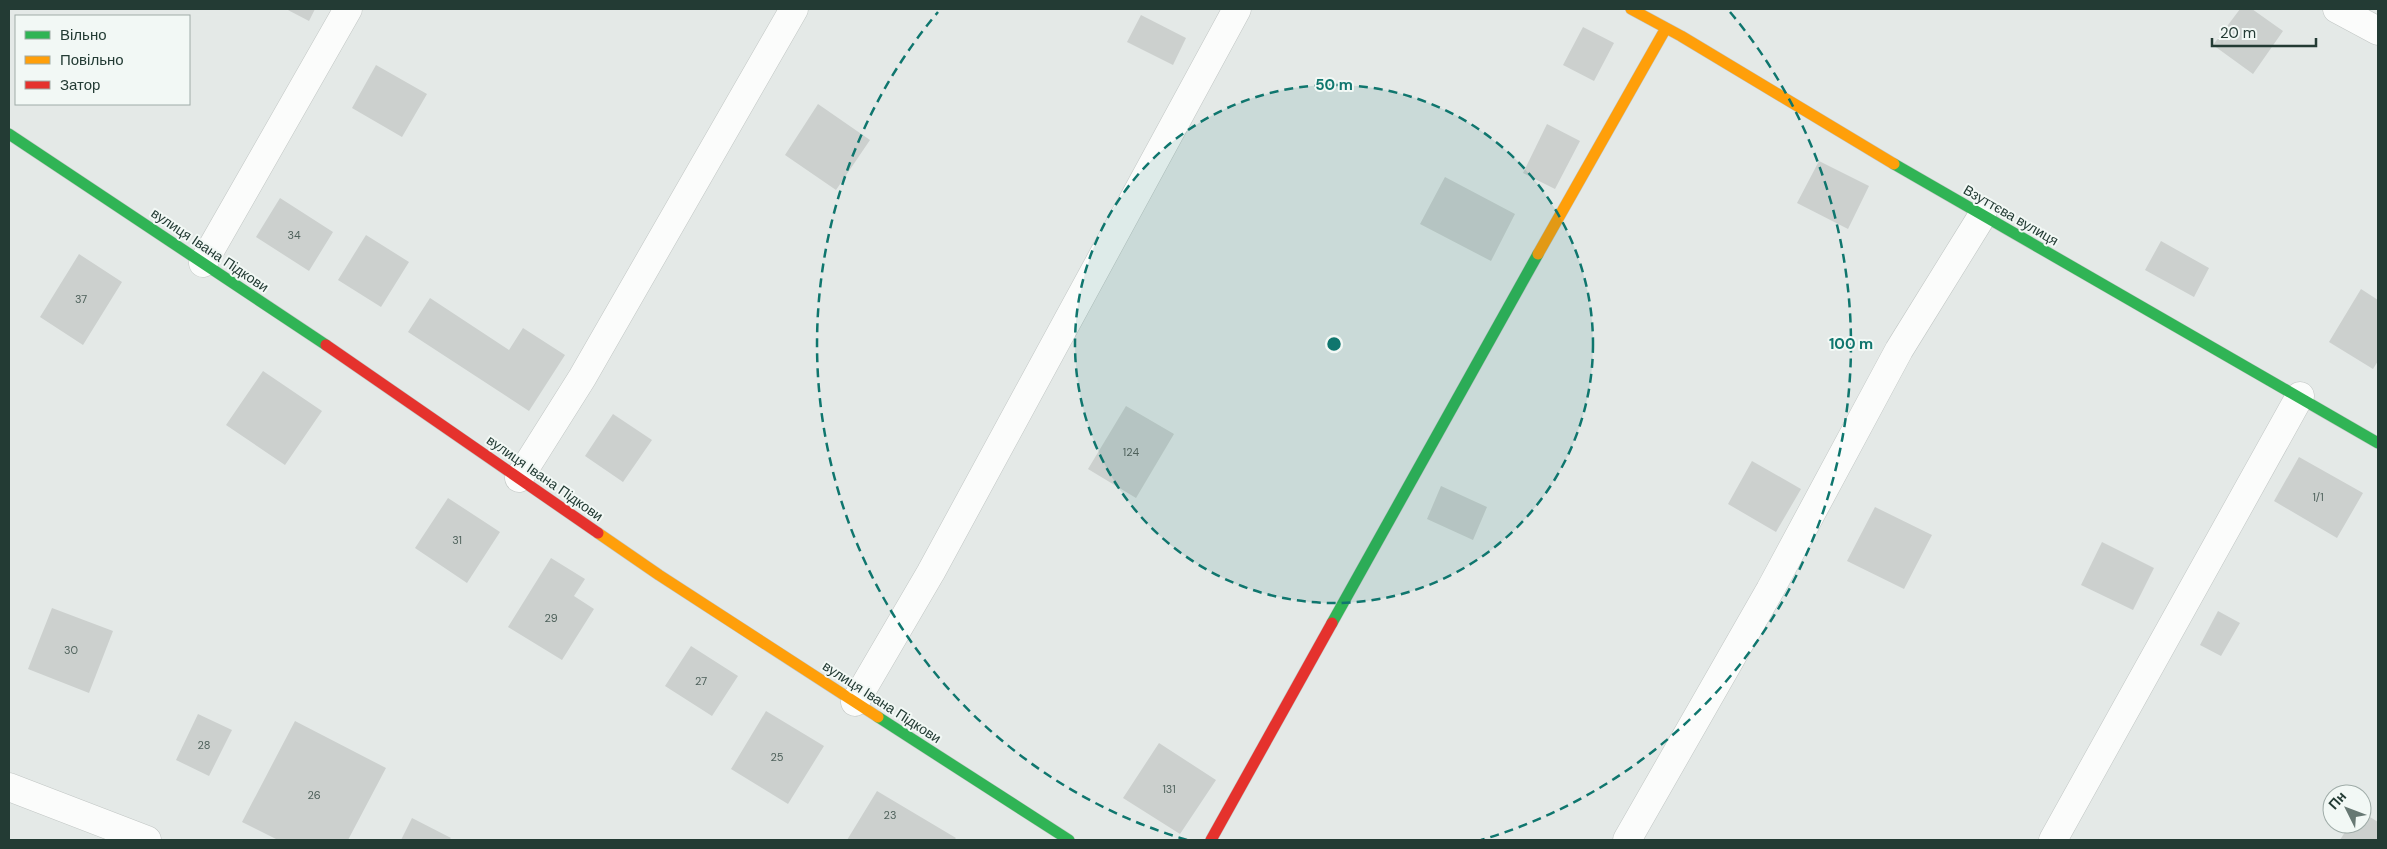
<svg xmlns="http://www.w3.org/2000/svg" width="2387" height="849" font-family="'DM Sans',sans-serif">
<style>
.building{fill:#ccd0ce}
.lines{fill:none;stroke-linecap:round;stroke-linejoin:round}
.street-casing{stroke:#c1c6c4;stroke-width:29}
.fast-casing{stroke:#c0c6c4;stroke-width:12}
.slow-casing{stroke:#c0c6c4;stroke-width:12}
.jam-casing{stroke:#c0c6c4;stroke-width:12}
.street{stroke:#fbfcfb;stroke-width:28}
.fast{stroke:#30b455;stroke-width:11}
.slow{stroke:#ff9f0a;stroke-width:11}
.jam{stroke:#e5322d;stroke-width:11}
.ring{fill:none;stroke:#0f766e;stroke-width:2.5;stroke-dasharray:9 6}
.labels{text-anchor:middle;stroke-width:4;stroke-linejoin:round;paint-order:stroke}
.number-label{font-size:11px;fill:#4e615b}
.street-label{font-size:14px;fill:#233b34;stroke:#f2f8f5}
.centre{fill:#0f766e;stroke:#f2f8f5;stroke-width:2.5}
.ring-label{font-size:15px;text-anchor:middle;font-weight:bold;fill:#0f766e;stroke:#f2f8f5;stroke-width:4;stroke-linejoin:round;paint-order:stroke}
</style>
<rect width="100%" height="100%" fill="#e4e9e7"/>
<path class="building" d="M286 9H315L309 21Z
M2240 9H2252L2283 31 2253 74 2213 45Z
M1141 15 1186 38 1173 65 1127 42Z
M1583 27 1614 43 1594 81 1563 65Z
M376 65 427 94 402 137 352 108Z
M818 104 870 140 836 190 785 155Z
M1547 124 1580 141 1555 189 1523 173Z
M1819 161 1869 186 1848 229 1797 203Z
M1445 177 1515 214 1491 261 1420 224Z
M280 198 333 232 309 271 256 237Z
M366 235 409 262 381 307 338 280Z
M2161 241 2209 268 2194 297 2145 270Z
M79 254 122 282 83 345 40 317Z
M2361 289 2378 300V361L2373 369 2329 342Z
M430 298 509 350 523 328 565 355 529 411 408 332Z
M263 371 322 411 285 465 226 425Z
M1126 406 1174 434 1136 498 1088 469Z
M613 414 652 440 623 482 585 456Z
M2299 457 2363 493 2337 538 2274 501Z
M1752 461 1801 489 1776 532 1728 504Z
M1441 486 1487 507 1473 540 1427 519Z
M448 498 500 532 467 583 415 548Z
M1875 507 1932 535 1904 589 1847 561Z
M2102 542 2154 568 2133 610 2081 585Z
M551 558 585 579 574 596 594 609 562 660 508 627Z
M52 608 113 631 89 693 28 669Z
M2218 611 2240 623 2221 656 2200 645Z
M691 646 738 676 712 716 665 686Z
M766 711 824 746 788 804 731 769Z
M198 714 232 730 209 776 176 760Z
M295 721 386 768 348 840H278L242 822Z
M1159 743 1216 780 1180 834 1123 798Z
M877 791 956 838 954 840H847Z
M2362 812 2378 822V840H2340L2350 824H2362Z
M412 818 451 838 449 840H401Z"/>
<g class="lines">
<g class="street-casing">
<path id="street" d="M2337 9 2378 31
M203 263 348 9
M519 478 582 378 794 9
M855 702 931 572 1237 9
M9 787 147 840
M1627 840 1770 590 1899 350 1982 216
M2053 840 2300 396"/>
</g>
<g class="fast-casing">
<path id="fast" d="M9 134 326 345
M1894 164 2378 443
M1332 623 1538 254
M878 717 1069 840"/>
</g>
<g class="slow-casing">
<path id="slow" d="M1631 9 1681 36 1894 164
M1538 254 1666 28
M598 533 659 575 878 717"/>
</g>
<g class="jam-casing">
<path id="jam" d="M326 345 598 533
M1211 840 1332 623"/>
</g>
<use href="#street" class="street"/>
<use href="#fast" class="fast"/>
<use href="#slow" class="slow"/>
<use href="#jam" class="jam"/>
</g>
<circle cx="1334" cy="344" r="259" fill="#0f766e" fill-opacity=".12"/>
<g class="ring">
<circle cx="1334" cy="344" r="259"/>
<path d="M1187 840A517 517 0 0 1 938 12M1730 12A517 517 0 0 1 1481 840"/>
</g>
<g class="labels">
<g class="number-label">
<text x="294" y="239">34</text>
<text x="81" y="303">37</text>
<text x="1131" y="456">124</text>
<text x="2318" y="501">1/1</text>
<text x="457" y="544">31</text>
<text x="551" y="622">29</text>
<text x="71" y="654">30</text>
<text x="701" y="685">27</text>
<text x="204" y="749">28</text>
<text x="777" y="761">25</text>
<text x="1169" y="793">131</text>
<text x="314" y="799">26</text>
<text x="890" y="819">23</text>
</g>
<g class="street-label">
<text transform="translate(2011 215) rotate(30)" y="5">Взуттєва вулиця</text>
<text transform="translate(210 250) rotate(34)" y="5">вулиця Івана Підкови</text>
<text transform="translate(545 478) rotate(35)" y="5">вулиця Івана Підкови</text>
<text transform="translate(882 702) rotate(33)" y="5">вулиця Івана Підкови</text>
</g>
</g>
<circle cx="1334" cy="344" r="8" class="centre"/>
<g class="ring-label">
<text x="1334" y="90">50 m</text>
<text x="1851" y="349">100 m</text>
</g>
<rect width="2387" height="849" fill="none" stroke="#233b34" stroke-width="20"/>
<rect x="15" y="15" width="175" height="90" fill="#f2f8f5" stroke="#9faca8"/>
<rect x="25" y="31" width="25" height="8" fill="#30b455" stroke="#9faca8"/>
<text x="60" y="40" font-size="15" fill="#233b34">Вільно</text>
<rect x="25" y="56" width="25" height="8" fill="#ff9f0a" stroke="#9faca8"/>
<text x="60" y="65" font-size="15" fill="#233b34">Повільно</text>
<rect x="25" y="81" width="25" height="8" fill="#e5322d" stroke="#9faca8"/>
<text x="60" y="90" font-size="15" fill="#233b34">Затор</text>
<g transform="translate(2347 809) rotate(312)"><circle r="24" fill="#f2f8f5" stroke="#9faca8"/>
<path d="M0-4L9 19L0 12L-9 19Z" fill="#677873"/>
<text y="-8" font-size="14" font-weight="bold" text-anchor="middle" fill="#233b34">Пн</text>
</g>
<path d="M2212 38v8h104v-8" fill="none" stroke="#233b34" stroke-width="2.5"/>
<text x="2220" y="38" font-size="15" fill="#233b34" stroke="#f2f8f5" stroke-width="4" paint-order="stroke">20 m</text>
</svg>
